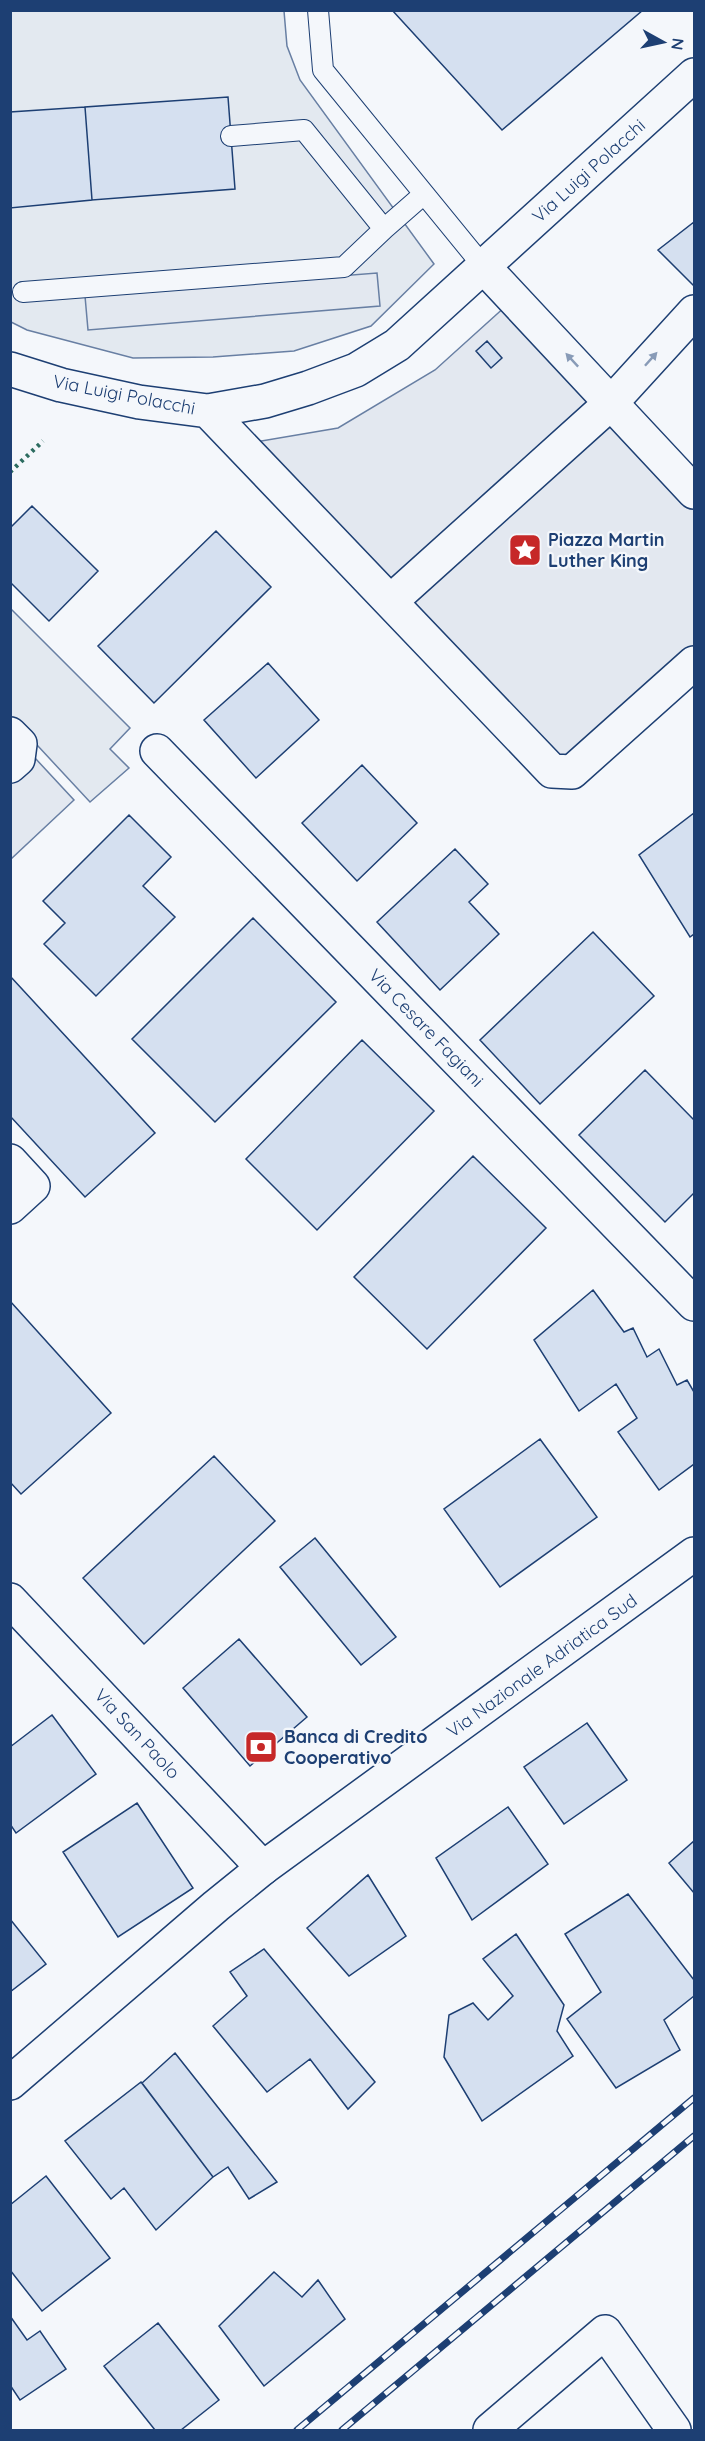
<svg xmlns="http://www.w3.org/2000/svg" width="705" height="2441" font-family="Quicksand,sans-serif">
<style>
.green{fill:#e3e9f0;stroke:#687fa3;stroke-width:1.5}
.parking{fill:#e3e8f0;stroke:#687fa3;stroke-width:1.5}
.building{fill:#d5e0f0;stroke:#1d3f73;stroke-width:1.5}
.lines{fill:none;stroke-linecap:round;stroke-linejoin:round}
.lane-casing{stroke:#1d3f73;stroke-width:22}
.street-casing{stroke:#1d3f73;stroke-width:36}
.secondary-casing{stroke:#1d3f73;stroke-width:36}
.lane{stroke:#f4f7fb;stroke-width:20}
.street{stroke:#f4f7fb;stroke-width:33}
.secondary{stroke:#f4f7fb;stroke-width:33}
.rail-casing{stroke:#1d3f73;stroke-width:7}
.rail{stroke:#f4f7fb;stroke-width:4.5;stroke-dasharray:14;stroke-linecap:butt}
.hedge{stroke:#2c6c60;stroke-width:4.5;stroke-dasharray:3 4.5;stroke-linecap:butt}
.oneway{fill:#889bb7}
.labels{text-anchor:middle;stroke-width:4.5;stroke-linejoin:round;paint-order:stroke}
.street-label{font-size:18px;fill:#1d3f73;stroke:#f4f7fb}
.poi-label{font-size:18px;font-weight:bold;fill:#1d3f73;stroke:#f4f7fb;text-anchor:start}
</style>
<rect width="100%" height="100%" fill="#f4f7fb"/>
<path class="green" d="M10 11H284L287 46 300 80 434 264 371 326 294 351 213 357 133 358 27 330 11 322Z
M10 608 130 728 110 749 129 768 90 802 11 717Z"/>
<path class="parking" d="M377 273 380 306 88 330 85 296Z
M507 305 694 506V645L566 761 249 443 338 428 435 370Z
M35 758 74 800 11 859V781Z"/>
<path class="building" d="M392 10H643L502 130Z
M228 97 235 189 92 200 85 107Z
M85 107 92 200 10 208V112Z
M694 222V286L658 250Z
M487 341 502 358 491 368 476 351Z
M32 506 98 571 49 621 10 582V528Z
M216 531 271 587 154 703 98 646Z
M268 663 319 720 256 778 204 720Z
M362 765 417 823 357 881 302 823Z
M694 813V934L690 937 639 855Z
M129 815 171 857 143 886 175 917 96 996 44 944 65 923 43 901Z
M455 849 488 884 469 902 499 934 440 990 377 922Z
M253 918 336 1002 215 1122 132 1039Z
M593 932 654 996 540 1104 480 1040Z
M10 976 155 1133 85 1197 10 1116Z
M362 1040 434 1111 317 1230 246 1159Z
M645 1070 694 1120V1193L665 1222 579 1135Z
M473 1156 546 1228 427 1349 354 1277Z
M593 1290 624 1332 633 1328 647 1357 659 1349 677 1385 687 1380 694 1392V1464L659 1490 618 1432 637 1418 616 1384 579 1411 534 1340Z
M10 1301 111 1413 21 1494 10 1482Z
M540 1439 597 1517 500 1587 444 1509Z
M214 1456 275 1521 144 1644 83 1578Z
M315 1538 396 1637 361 1665 280 1567Z
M239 1639 307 1717 250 1766 183 1688Z
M52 1715 96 1774 16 1833 10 1824V1747Z
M587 1723 627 1780 564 1824 524 1767Z
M137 1803 193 1888 118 1937 63 1852Z
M508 1807 548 1864 472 1920 436 1858Z
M694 1841V1893L669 1863Z
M368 1875 406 1936 349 1976 307 1928Z
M628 1894 694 1980V1996L664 2020 680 2050 616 2088 567 2019 601 1992 565 1934Z
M10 1919 46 1964 10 1992Z
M516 1934 564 2005 557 2031 573 2056 482 2121 444 2057 449 2015 473 2003 488 2020 513 1996 483 1959Z
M264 1949 375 2082 348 2109 310 2059 267 2092 213 2026 247 1996 230 1972Z
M175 2053 277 2182 249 2199 228 2167 213 2177 142 2083Z
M141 2082 213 2177 156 2230 124 2188 111 2199 65 2141Z
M46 2176 110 2258 42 2311 10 2270V2205Z
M274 2272 302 2297 318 2280 345 2319 264 2386 219 2326Z
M10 2316 27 2340 40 2331 66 2369 20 2400 10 2385Z
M158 2323 219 2400 181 2430H155L104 2366Z"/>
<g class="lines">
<g class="lane-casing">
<path id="lane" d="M318 10 323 70 483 266
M231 136 304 130 384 229 424 194
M23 292 344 267 384 229"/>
</g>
<g class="street-casing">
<path id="street" d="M483 266 694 492
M10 369 61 385 139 402 208 411 265 401 308 388 356 370 397 345 694 75
M208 411 552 771 572 772 694 663
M391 601 612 402 694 312
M10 734 20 744 18 759 10 766
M157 751 694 1304
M10 1161 33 1186 10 1207
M10 1600 263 1868
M490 2430 605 2332 674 2430"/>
</g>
<g class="secondary-casing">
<path id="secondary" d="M10 2083 216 1906 263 1868 694 1554"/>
</g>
<use href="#lane" class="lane"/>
<use href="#street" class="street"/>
<use href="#secondary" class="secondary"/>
<g class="rail-casing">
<path id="rail" d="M297 2430 694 2098
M342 2430 694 2136"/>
</g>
<use href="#rail" class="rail"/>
<path class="hedge" d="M10 472 43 441"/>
</g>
<defs><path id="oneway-solid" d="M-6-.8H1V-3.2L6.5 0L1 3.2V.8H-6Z" transform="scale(1.5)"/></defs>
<g class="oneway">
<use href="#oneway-solid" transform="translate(651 359) rotate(-48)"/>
<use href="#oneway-solid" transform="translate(572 360) rotate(-133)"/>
</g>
<defs>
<g id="sight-square" transform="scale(1.725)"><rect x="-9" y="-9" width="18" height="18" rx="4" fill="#c62828" stroke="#f4f7fb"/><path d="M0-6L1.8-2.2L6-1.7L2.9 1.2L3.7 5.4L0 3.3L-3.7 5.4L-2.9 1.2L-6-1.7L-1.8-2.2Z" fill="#fff"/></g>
<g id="bank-square" transform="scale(1.725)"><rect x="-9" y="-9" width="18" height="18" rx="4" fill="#c62828" stroke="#f4f7fb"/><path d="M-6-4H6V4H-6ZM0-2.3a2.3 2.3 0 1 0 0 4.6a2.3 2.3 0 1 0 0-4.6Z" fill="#fff"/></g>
</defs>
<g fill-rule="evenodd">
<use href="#sight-square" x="525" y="550"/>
<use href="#bank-square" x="261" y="1747"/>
</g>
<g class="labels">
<g class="street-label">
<text transform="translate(589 171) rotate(-42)" y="6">Via Luigi Polacchi</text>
<text transform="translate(124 395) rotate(11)" y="6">Via Luigi Polacchi</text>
<text transform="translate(426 1028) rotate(46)" y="6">Via Cesare Fagiani</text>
<text transform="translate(542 1666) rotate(-36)" y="6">Via Nazionale Adriatica Sud</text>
<text transform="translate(137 1734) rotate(47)" y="6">Via San Paolo</text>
</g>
<g class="poi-label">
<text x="548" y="546">Piazza Martin<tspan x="548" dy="21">Luther King</tspan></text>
<text x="284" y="1743">Banca di Credito<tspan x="284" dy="21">Cooperativo</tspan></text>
</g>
</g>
<rect width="705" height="2441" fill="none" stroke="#1d3f73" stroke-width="24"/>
<g transform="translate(663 42) rotate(98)" stroke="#f4f7fb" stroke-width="4.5" paint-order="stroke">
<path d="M0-4.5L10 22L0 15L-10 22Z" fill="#1d3f73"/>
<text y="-9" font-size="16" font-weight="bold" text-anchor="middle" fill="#1d3f73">N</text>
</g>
</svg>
